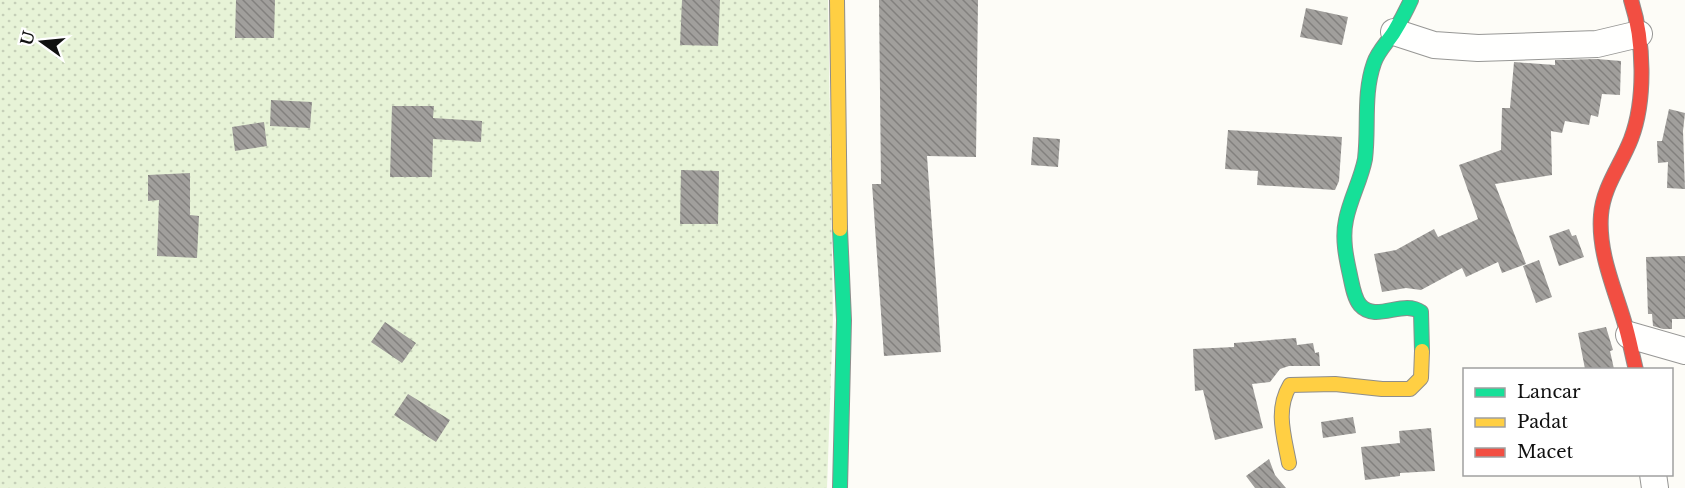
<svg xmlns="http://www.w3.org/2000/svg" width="1685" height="488" font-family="'Libre Baskerville',serif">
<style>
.grass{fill:url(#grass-dots)}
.building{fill:url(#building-back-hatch)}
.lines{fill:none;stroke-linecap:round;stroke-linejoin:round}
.street-casing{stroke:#979795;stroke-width:28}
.fast-casing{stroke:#8e8d8b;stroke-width:16}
.slow-casing{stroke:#8e8d8b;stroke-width:16}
.jam-casing{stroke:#8e8d8b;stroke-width:16}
.street{stroke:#fffffe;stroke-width:26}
.fast{stroke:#16e098;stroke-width:14}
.slow{stroke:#ffcf43;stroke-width:14}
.jam{stroke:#f24e42;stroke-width:14}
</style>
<defs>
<pattern id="grass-dots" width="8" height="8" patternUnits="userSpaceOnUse" patternTransform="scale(1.5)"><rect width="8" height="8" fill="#e7f3d7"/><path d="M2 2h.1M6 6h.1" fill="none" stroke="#c5cfb8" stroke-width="1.8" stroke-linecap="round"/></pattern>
<pattern id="building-back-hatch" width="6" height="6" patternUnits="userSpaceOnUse" patternTransform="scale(1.5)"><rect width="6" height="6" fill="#a19f9c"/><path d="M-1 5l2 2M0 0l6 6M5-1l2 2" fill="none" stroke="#82807e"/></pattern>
</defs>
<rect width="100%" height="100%" fill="#fdfcf7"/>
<path class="grass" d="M0 0H828L833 317 827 488H0Z"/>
<path class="building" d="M236 0H275L274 38H235Z
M682 0H720L718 46 680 45Z
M879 0H978L976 157 927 156 941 352 884 356 872 184H881Z
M1306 8 1348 17 1342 45 1300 37Z
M1597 59 1621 61 1620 95 1602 94 1598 117 1591 115 1589 125 1565 121 1562 133 1551 131 1552 175 1495 184 1526 264 1502 273 1498 262 1466 277 1462 268 1421 290 1406 288 1382 292 1374 254 1396 250 1434 229 1438 237 1478 219 1459 165 1501 150 1502 108H1510L1514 62 1555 65V60Z
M271 100 312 102 310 128 270 126Z
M392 106H434L433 118 482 121 481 142 433 139 432 177H390Z
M1669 109 1685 113 1683 131 1685 189 1667 188 1668 162 1658 163 1657 141H1662Z
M264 122 267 146 235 151 232 127Z
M1228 130 1342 137 1339 181 1335 190 1257 185 1258 171 1225 169Z
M1033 137 1060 139 1058 167 1031 165Z
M681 170 719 171 718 224H680Z
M190 173V215L199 216 197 258 157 256 159 200 148 201V175Z
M1569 229 1572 236 1576 235 1584 257 1559 266 1549 236Z
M1685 256V319H1672V329H1663L1653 326 1652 314H1648L1646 257Z
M1539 260 1552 297 1536 303 1523 266Z
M385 322 416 343 402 363 371 342Z
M1606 327 1613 350 1610 351 1614 369H1585L1578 333Z
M1296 338 1297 345 1313 343 1315 353 1319 352 1320 366H1289L1280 369 1270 382 1252 384 1263 428 1215 440 1203 390 1195 391 1193 349 1234 347V343Z
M408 394 450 420 436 442 394 415Z
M1353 417 1356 433 1323 438 1321 422Z
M1431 428 1435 471 1400 473V476L1365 480 1361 447 1400 443 1399 431Z
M1269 459 1275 475 1286 488H1255L1246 476Z"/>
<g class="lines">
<g class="street-casing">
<path id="street" d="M1394 32 1434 45 1478 48 1597 44 1639 34
M1629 335 1685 351
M1653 474 1655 488"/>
</g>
<g class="fast-casing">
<path id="fast" d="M1411 0C1406 11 1400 22 1394 32 1387 43 1378 51 1374 63 1363 94 1369 127 1365 159 1361 180 1350 199 1346 220 1342 238 1346 257 1350 275 1352 284 1354 298 1360 305 1376 323 1403 299 1421 312L1422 351
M840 488 844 320 840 229"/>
</g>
<g class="slow-casing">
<path id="slow" d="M837 0 840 229
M1289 463C1284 436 1275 410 1290 385L1335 384 1382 389H1410L1421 378 1422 351"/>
</g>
<g class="jam-casing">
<path id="jam" d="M1631 0C1644 40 1646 100 1631 139 1621 165 1603 187 1601 215 1598 252 1614 287 1624 321 1629 337 1632 354 1636 370"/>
</g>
<use href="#street" class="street"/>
<use href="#fast" class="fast"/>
<use href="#slow" class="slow"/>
<use href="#jam" class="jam"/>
</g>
<rect x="1463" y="368" width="210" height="108" fill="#ffffff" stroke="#a0a0a0" stroke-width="1.5"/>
<rect x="1475" y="388" width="30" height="9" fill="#16e098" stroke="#a0a0a0" stroke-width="1.5"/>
<text x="1517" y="398" font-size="18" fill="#111111">Lancar</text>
<rect x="1475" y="418" width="30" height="9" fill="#ffcf43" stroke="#a0a0a0" stroke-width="1.5"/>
<text x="1517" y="428" font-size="18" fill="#111111">Padat</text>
<rect x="1475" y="448" width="30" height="9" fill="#f24e42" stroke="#a0a0a0" stroke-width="1.5"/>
<text x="1517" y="458" font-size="18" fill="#111111">Macet</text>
<g transform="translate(42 42) rotate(285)" stroke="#ffffff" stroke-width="4.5" paint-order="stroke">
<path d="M0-4.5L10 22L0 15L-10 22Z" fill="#111111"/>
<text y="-9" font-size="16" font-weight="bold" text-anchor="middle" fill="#111111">U</text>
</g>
</svg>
